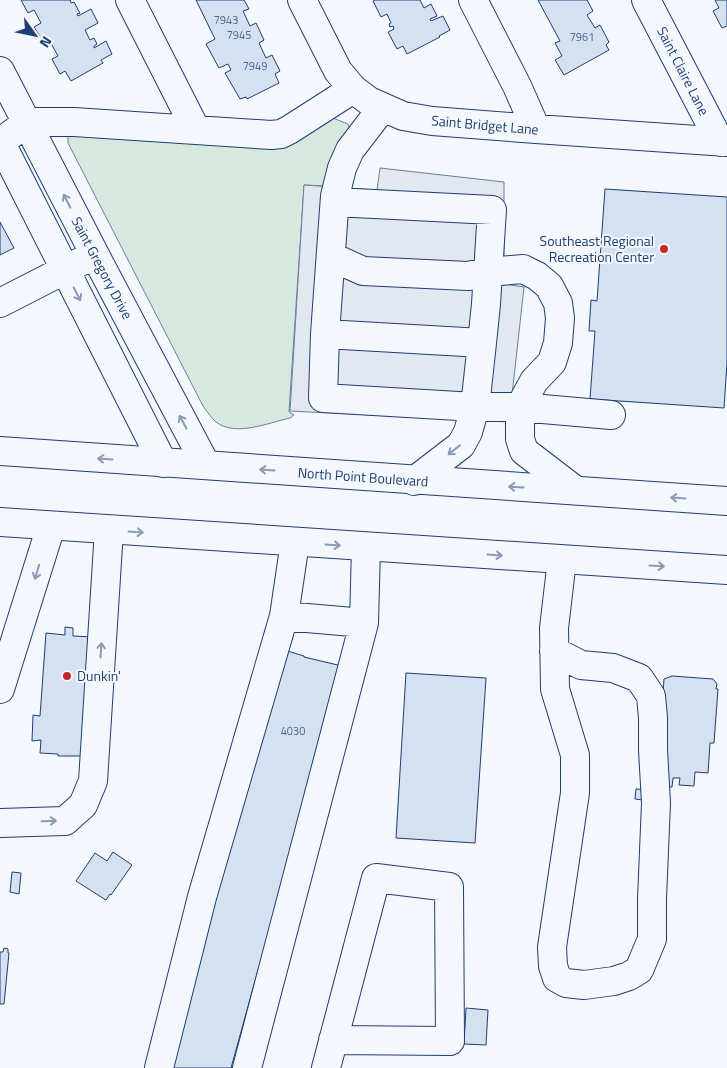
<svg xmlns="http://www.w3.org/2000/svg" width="727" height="1068" font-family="'Titillium Web',sans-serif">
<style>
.green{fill:#d7e8df;stroke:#687fa3}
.parking{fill:#e3e8f0;stroke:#687fa3}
.building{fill:#d5e0f0;stroke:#1d3f73}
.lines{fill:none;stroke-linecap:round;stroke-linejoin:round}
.minor-casing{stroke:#1d3f73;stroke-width:30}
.major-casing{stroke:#1d3f73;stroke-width:30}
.minor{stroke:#f4f7fb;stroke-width:28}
.major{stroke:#f4f7fb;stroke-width:28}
.oneway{stroke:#889bb7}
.poi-dot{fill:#c62828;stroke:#f4f7fb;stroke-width:2}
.labels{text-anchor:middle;stroke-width:4;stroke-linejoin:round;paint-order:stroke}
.number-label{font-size:11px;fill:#4b6792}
.street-label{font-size:14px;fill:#1d3f73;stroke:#f4f7fb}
.poi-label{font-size:14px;fill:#1d3f73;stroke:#f4f7fb;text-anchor:end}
</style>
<rect width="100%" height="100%" fill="#f4f7fb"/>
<path class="green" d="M333 118 348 124 350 129 325 186 304 185 289 412 294 415 290 418C268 423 235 437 216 422 211 418 207 411 203 406L68 143V132L280 147Z"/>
<path class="parking" d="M380 168 504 182V284L524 287 509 422 290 411 304 185 377 190Z"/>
<path class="building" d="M21 0H70L71 3 74 2 80 13 77 14 78 16 91 9 98 23 85 30 90 40 94 38 97 44 94 46V48L106 41 112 54 101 60 103 63 71 81 65 71 60 74 52 59 58 56 49 40 44 43 34 27 41 23 34 10 28 13Z
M196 0H244L249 9 243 11 250 26 256 23 264 40 259 43 266 58 272 55 280 71 275 74 279 83 247 99 246 97 240 99 225 73 231 70 228 64 219 68 206 44 215 39Z
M375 0H420L424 8 431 4 437 16 430 19 431 21 443 16 450 30 439 36 440 37 407 54 403 46 397 49 388 32 394 29 393 26 390 27 389 24 391 23 387 14 381 17 373 1Z
M538 0H587L593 11 587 15 595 28 600 25 609 42 606 45 609 50 564 75 555 60 562 56 555 43 560 41Z
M715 0H727V26L722 28 713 11 719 8Z
M605 189 727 197V363L724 408 590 399 595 331H589L591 300 597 301Z
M0 222 14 248 0 255Z
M65 627 73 628V636L93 637 82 756H58V754L40 753 41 740 32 741 33 715 40 716 46 633 65 635Z
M284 650 304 656V657L342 666 231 1068H169Z
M406 673 486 678 475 843 396 838Z
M672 676 713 679 717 684 716 689H718L714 743H710L708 773 695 772 694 786 679 785 680 778H673L672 787 660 786V737L664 679Z
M636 789 651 790 650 801 635 799Z
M113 852 132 865 111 895 110 894 106 900 76 881 95 853 107 861Z
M12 872 21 873 19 894 10 892Z
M4 948 8 949V953H9L4 1004H0V952H3Z
M466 1008 488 1010 486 1045 464 1044Z"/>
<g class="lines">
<g class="minor-casing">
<path id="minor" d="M130 0 196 130
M302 0 338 71 353 89 369 101 403 116 432 121 536 129 727 142
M473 0 517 86 536 129
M646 0 720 142
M0 71 95 255 206 465
M383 107 350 150 342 168 335 196 325 334 323 398 475 407H520L611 415
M0 141 163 463
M0 143 27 122H74L271 135 281 134 289 130 353 89
M335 202 492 210 486 304 482 343 475 407 468 432 461 445 414 481
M332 257 363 271 468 276 487 272 523 269 537 276 549 286 558 303 560 318 558 343 552 362 534 381 520 407V439L524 451 575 490
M0 303 80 262
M325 334 482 343
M284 616 364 623
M554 651 581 665 613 668 639 678 651 696 653 718V750L656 803 652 899V939L639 970 629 976 614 981 584 985 566 983 557 978 553 966 552 947 575 793V755L555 689 554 628 562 560
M0 689 51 526
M0 823 65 821 83 805 93 781 109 530
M159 1068 202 897 284 616 295 542
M247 1068 364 623 366 547
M326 1068 376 878 449 887 450 1041 333 1040"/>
</g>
<g class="major-casing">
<path id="major" d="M0 451 727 501
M0 522 727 570"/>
</g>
<use href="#minor" class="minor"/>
<use href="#major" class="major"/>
</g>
<defs><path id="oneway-shaft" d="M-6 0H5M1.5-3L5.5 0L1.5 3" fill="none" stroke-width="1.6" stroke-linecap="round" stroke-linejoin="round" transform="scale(1.25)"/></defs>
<g class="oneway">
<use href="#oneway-shaft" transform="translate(67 201) rotate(-117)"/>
<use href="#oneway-shaft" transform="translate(77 294) rotate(63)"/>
<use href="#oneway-shaft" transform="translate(183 422) rotate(-118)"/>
<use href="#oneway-shaft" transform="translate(454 450) rotate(142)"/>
<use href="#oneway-shaft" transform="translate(105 459) rotate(-176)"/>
<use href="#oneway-shaft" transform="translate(267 470) rotate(-176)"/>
<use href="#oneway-shaft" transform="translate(516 487) rotate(-177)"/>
<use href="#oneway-shaft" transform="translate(678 498) rotate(-176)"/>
<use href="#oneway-shaft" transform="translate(136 532) rotate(4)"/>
<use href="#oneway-shaft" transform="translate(333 545) rotate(4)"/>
<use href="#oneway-shaft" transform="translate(495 555) rotate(4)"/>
<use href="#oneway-shaft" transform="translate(657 566) rotate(3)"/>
<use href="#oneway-shaft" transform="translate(37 572) rotate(107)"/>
<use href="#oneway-shaft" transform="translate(101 650) rotate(-86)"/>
<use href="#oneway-shaft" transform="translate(49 821) rotate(-2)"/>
</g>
<g class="poi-dot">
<circle cx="664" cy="249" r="5"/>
<circle cx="67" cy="676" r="5"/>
</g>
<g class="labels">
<g class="number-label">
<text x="226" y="24">7943</text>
<text x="239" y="39">7945</text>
<text x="582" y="41">7961</text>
<text x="255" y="70">7949</text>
<text x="293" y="735">4030</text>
</g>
<g class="street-label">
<text transform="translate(683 71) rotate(63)" y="5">Saint Claire Lane</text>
<text transform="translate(485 125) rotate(5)" y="5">Saint Bridget Lane</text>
<text transform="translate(102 268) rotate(62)" y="5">Saint Gregory Drive</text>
<text transform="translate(363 477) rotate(4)" y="5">North Point Boulevard</text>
</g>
<g class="poi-label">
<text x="654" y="246">Southeast Regional<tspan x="654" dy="16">Recreation Center</tspan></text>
<text x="77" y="681" text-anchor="start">Dunkin'</text>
</g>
</g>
<g transform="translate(35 35) rotate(123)" stroke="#f4f7fb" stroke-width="4" paint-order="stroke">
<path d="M0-4L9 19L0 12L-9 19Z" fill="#1d3f73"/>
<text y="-8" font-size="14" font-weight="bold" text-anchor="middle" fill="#1d3f73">N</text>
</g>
</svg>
